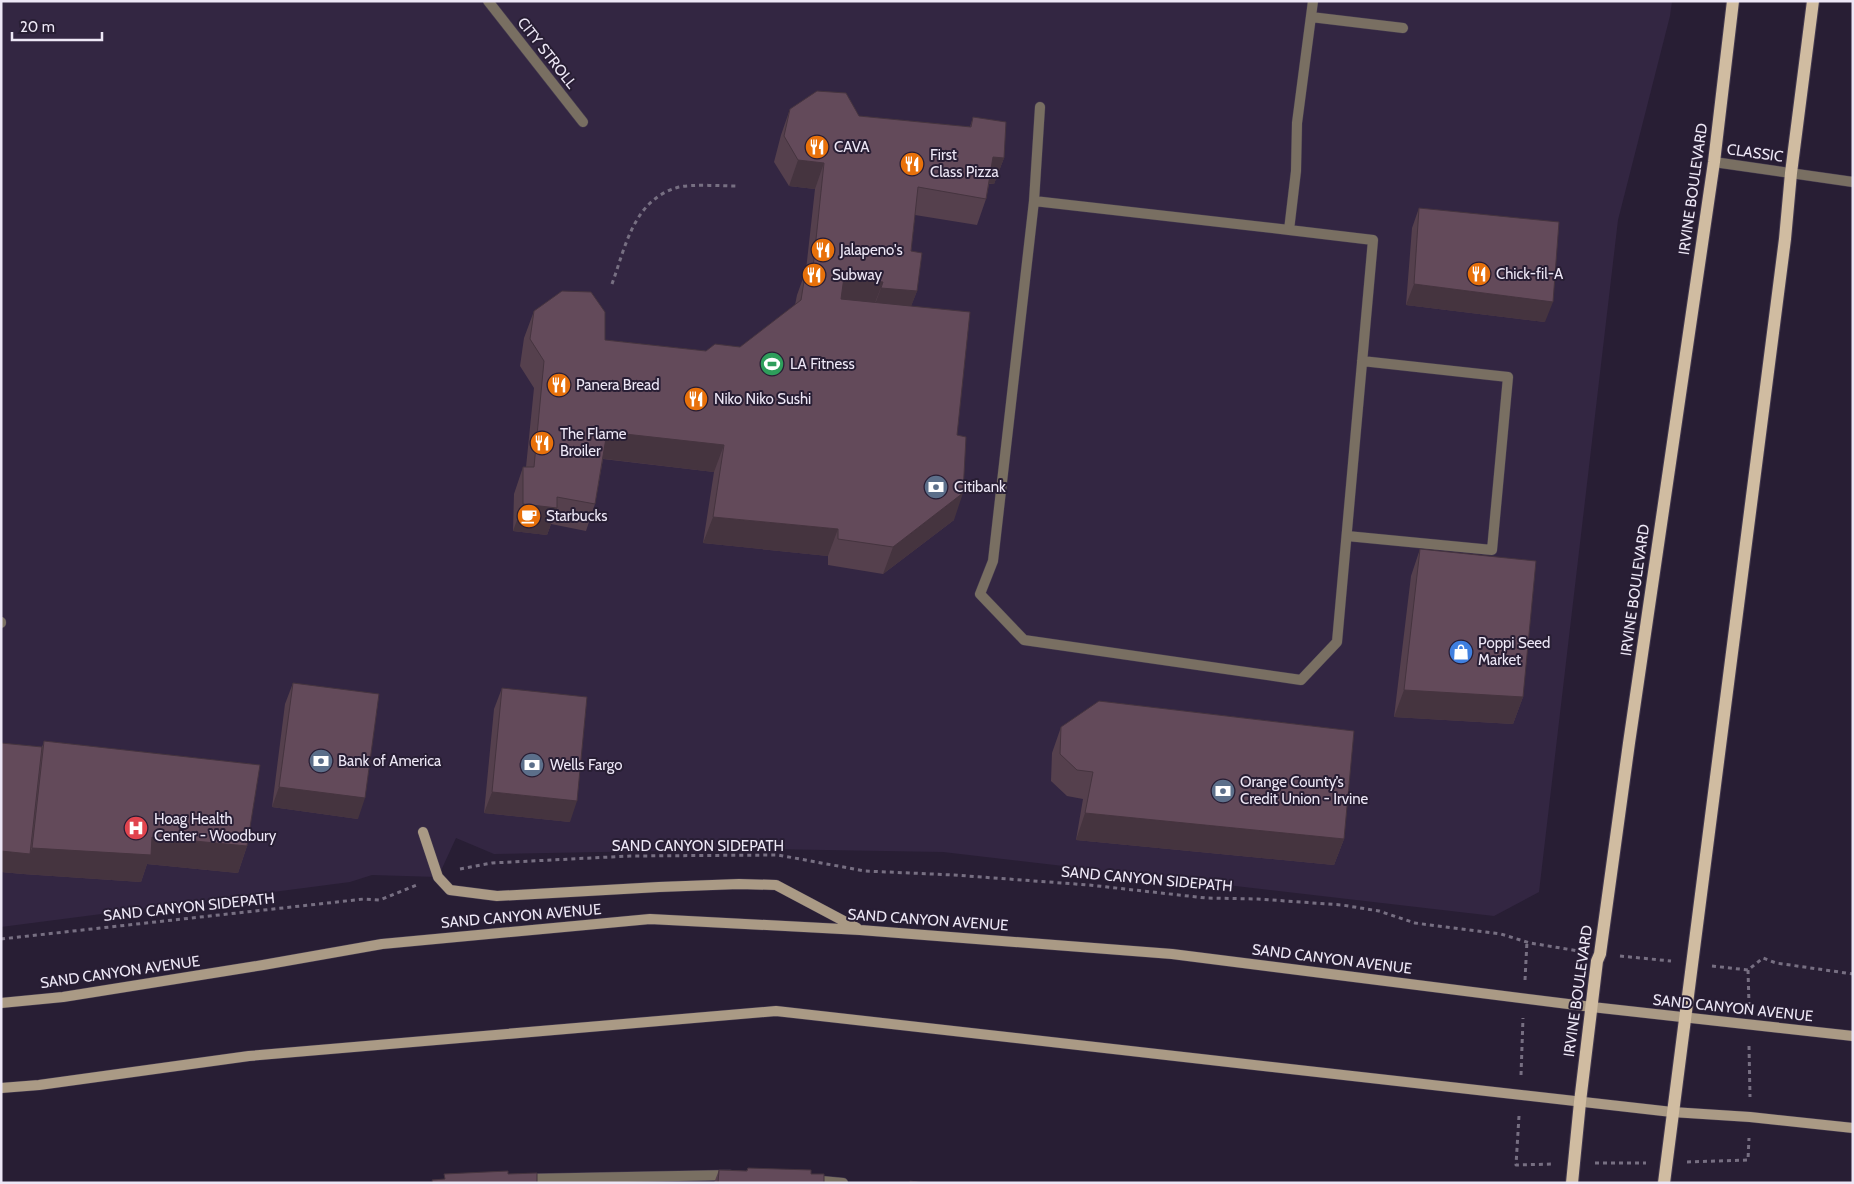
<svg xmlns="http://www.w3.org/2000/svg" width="1854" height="1184" font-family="Cabin,sans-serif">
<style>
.built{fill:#332642}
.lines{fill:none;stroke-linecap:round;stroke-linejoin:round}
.service-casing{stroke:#443a4f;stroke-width:11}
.minor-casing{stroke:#443a4f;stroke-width:11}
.secondary-casing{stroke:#443a4f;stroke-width:11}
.primary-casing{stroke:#443a4f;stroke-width:14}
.path{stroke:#776f82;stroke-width:3;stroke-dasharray:4 4;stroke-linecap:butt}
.service{stroke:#796f62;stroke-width:10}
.minor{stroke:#796f62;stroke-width:10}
.secondary{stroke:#aa9a85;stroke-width:10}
.primary{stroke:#d0bca1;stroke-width:12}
.wall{fill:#55404d}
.shaded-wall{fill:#45343f}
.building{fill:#634a5a;stroke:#45343f}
.labels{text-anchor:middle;stroke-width:4;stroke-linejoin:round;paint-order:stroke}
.street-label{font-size:15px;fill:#ede7f6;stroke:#281e34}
.poi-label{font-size:15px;fill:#ede7f6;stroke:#281e34;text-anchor:start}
</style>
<rect width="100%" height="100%" fill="#281e34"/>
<path class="built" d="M1 1H1672L1670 16 1618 220 1539 892 1494 916 943 852 766 849 494 854 456 838 438 877 372 875 350 882 1 927Z"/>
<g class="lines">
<g class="service-casing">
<path id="service" d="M1311 17 1403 28
M1040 107 1034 201 993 561 980 594 1024 640 1301 680 1337 642 1373 240 1289 230 1296 171 1297 123 1313 1
M1034 201 1289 230
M1347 536 1492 550 1508 377 1362 361
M1 623V622
M524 1179 730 1175
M811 1180 843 1183"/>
</g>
<g class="minor-casing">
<path id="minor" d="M488 1 583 122
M1714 162 1853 182"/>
</g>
<g class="secondary-casing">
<path id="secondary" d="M423 832 438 877 450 890 497 896 659 887 739 884 776 885 857 928
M1 1003 63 997 263 965 382 944 650 919 860 930 1172 954 1592 1007 1853 1036
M1 1088 39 1085 249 1056 776 1011 1672 1112 1750 1117 1853 1128"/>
</g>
<g class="primary-casing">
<path id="primary" d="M1572 1183 1580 1102 1597 961 1600 954 1629 743 1714 162 1733 1
M1664 1183 1785 239 1791 173 1813 1"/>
</g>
<path class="path" d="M612 284C626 245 634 199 679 187 693 184 722 186 737 186
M460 869 492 863 630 856 778 855 865 871 954 875 1089 885 1206 898 1258 899 1342 905 1379 911 1415 923 1501 934 1530 943 1579 951
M1 939 364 899 380 900 419 884
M1620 956 1671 961
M1712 966 1748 970 1763 958 1776 963 1853 974
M1748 970 1749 1004
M1525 980 1527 941
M1749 1046 1750 1097
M1521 1075 1523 1018
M1519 1116 1516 1165 1553 1164
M1687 1162 1748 1160 1749 1138
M1595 1163H1646"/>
<use href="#service" class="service"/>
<use href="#minor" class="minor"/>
<use href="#secondary" class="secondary"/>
<use href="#primary" class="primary"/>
</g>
<path class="wall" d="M790 109 859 116 970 127 973 117 1004 158 994 184H989L986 199 977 225 915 215 911 251 917 291 911 306 957 435 954 520 883 574 828 565V556L703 543 714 472 603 459 595 504 586 531 551 524 547 535 513 531 514 494 523 467H526L534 388 520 366 524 338 534 311 605 340 706 351 740 347 795 305 797 295 806 270 815 189 789 186 774 162 781 135Z
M1419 208 1545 322 1406 305 1412 228Z
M1420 549 1523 697 1513 724 1394 717 1411 576Z
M293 683 358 819 272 807 285 704Z
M502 688 570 822 484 813 494 709Z
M1061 727 1344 839 1334 865 1076 840 1083 799 1067 796 1051 781 1052 753Z
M44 741 247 846 238 873 147 864 141 882 23 874 1 872V743L42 747Z
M748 1168 811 1174 824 1183H714L719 1170 746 1171Z"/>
<path class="shaded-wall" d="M993 157 1004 158 994 184 983 183Z
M798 160 824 163 815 189 789 186Z
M844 277 883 282 873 308 835 304Z
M1414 284 1553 302 1545 322 1406 305Z
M881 288 917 291 907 317 871 315Z
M607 432 724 445 714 472 597 458Z
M963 493 954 520 883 574 893 547Z
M523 504 557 508 547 535 513 531Z
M713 517 838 529 828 556 703 543Z
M1404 690 1523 697 1513 724 1394 717Z
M279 787 365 798 358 819 272 807Z
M492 792 577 801 570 822 484 813Z
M1085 813 1344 839 1334 865 1076 840Z
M152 837 247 846 238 873 147 864 141 882 23 874 1 872V851L30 854 32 848Z"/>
<path class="building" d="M817 91 846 93 859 116 971 127 973 117 1006 122 1004 158 993 157 986 199 918 187 911 251 922 253 917 291 881 288 883 282 844 277 841 299 970 312 957 435 966 437 963 493 893 547 838 539V529L713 517 724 445 607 432 595 504 557 497V508L523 504V467H534L544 361 530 339 534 311 562 291 591 292 605 312V340L706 351 715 344 740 347 801 300 806 269 813 268 824 163 798 160 784 136 790 109Z
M1419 208 1559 222 1553 302 1414 284Z
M1420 549 1536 561 1523 697 1404 690Z
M293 683 379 694 365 798 279 787Z
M502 688 587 697 577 801 492 792Z
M1099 701 1354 731 1344 839 1085 813 1093 772 1077 770 1060 754 1061 727Z
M44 741 260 765 247 846 152 837 151 855 32 848Z
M1 743 42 747 30 854 1 851Z
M748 1168 811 1170V1174H824V1183H718L719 1170 747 1171Z
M508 1171V1174L537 1173V1183H433L432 1180 445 1179 444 1174Z
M910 1181 925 1183H910Z"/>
<defs>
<g id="restaurant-disc" transform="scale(1.25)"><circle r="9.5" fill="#e8710a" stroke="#281e34"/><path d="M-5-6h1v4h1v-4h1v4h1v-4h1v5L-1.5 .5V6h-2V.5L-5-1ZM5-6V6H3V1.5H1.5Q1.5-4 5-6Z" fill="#fff"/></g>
<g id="stadium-disc" transform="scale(1.25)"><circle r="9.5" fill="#2e9e5b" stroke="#281e34"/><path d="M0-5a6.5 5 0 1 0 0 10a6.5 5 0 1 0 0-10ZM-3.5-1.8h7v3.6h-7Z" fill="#fff"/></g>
<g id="bank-disc" transform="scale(1.25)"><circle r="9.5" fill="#5c6f8a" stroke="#281e34"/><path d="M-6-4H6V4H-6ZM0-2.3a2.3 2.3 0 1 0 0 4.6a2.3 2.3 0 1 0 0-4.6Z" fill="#fff"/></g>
<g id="cafe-disc" transform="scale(1.25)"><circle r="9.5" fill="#e8710a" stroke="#281e34"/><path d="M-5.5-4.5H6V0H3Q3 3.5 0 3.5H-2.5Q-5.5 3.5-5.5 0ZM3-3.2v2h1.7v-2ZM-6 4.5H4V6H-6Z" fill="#fff"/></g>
<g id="shop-disc" transform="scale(1.25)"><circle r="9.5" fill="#3f7fe0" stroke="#281e34"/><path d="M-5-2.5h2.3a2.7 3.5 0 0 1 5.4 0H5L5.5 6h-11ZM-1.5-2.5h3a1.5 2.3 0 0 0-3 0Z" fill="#fff"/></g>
<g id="hospital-disc" transform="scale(1.25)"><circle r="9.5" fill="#e0444e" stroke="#281e34"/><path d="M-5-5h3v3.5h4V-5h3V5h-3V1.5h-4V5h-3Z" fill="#fff"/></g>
</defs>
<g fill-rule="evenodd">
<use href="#restaurant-disc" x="817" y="147"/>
<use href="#restaurant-disc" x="912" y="164"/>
<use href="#restaurant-disc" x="823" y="250"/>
<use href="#restaurant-disc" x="1479" y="274"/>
<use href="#restaurant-disc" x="814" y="275"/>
<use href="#stadium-disc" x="772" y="364"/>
<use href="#restaurant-disc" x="559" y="385"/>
<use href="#restaurant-disc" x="696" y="399"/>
<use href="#restaurant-disc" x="542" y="443"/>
<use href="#bank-disc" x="936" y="487"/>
<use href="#cafe-disc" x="529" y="516"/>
<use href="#shop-disc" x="1461" y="652"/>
<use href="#bank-disc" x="321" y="761"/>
<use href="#bank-disc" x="532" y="765"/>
<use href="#bank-disc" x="1223" y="791"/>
<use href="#hospital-disc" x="136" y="828"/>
</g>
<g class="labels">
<g class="street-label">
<text transform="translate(547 53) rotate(52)" y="5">CITY STROLL</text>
<text transform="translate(1755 153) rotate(8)" y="5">CLASSIC</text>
<text transform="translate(1693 189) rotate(-82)" y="5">IRVINE BOULEVARD</text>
<text transform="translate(1635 590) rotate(-82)" y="5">IRVINE BOULEVARD</text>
<text x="698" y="851">SAND CANYON SIDEPATH</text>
<text transform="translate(1147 879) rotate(5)" y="5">SAND CANYON SIDEPATH</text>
<text transform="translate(189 907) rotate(-6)" y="5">SAND CANYON SIDEPATH</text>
<text transform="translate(521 916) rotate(-5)" y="5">SAND CANYON AVENUE</text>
<text transform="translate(928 920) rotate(4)" y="5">SAND CANYON AVENUE</text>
<text transform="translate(1332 959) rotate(7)" y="5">SAND CANYON AVENUE</text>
<text transform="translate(120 972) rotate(-8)" y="5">SAND CANYON AVENUE</text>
<text transform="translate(1578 991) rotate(-82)" y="5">IRVINE BOULEVARD</text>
<text transform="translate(1733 1008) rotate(6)" y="5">SAND CANYON AVENUE</text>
</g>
<g class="poi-label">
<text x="834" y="152">CAVA</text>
<text x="930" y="160">First<tspan x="930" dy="17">Class Pizza</tspan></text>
<text x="840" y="255">Jalapeno's</text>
<text x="1496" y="279">Chick-fil-A</text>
<text x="832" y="280">Subway</text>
<text x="790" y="369">LA Fitness</text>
<text x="576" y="390">Panera Bread</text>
<text x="714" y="404">Niko Niko Sushi</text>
<text x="560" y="439">The Flame<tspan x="560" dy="17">Broiler</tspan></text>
<text x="954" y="492">Citibank</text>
<text x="546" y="521">Starbucks</text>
<text x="1478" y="648">Poppi Seed<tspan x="1478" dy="17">Market</tspan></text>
<text x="338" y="766">Bank of America</text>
<text x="550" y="770">Wells Fargo</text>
<text x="1240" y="787">Orange County’s<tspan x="1240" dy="17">Credit Union - Irvine</tspan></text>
<text x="154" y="824">Hoag Health<tspan x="154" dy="17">Center - Woodbury</tspan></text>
</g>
</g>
<rect width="1854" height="1184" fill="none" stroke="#ede7f6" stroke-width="5"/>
<path d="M12 32v8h90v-8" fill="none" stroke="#ede7f6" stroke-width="2.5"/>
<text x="20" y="32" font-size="15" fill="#ede7f6" stroke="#281e34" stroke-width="4" paint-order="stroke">20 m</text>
</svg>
